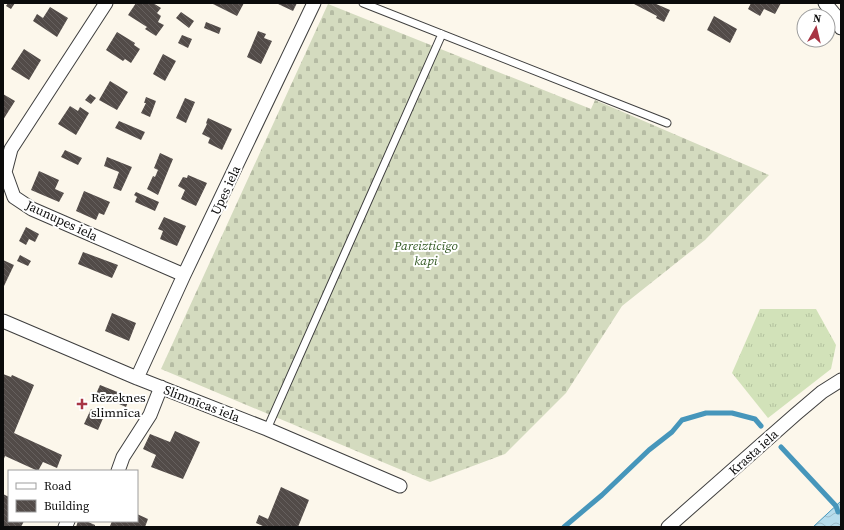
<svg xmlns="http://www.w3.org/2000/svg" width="844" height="530" font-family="'Source Serif 4',serif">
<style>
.grass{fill:url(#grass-tufts)}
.cemetery{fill:url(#cemetery-stones)}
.water{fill:url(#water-waves);stroke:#4696bb}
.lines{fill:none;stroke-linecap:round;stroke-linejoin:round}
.stream{stroke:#4696bb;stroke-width:5}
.building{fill:url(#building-back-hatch)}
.lane-casing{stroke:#3e3e3e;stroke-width:9}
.street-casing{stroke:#3e3e3e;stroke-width:15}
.lane{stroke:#fff;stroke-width:7}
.street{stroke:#fff;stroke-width:13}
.poi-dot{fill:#a83544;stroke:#fff;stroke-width:1.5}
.labels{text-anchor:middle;stroke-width:4;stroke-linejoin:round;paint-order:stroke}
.street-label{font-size:13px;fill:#0b0b0b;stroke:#fff}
.park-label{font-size:13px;font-style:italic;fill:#335924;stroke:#fff}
.poi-label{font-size:13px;fill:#0b0b0b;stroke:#fff;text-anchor:start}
</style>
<defs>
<pattern id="grass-tufts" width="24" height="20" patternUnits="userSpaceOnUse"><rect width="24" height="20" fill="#d2e2b9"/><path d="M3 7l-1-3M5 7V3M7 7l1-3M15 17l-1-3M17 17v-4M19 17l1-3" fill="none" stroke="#b3c19e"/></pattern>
<pattern id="cemetery-stones" width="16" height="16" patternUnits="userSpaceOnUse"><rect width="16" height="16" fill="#d4dbbf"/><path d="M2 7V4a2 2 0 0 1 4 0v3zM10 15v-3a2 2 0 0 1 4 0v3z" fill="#b5bba3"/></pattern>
<pattern id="water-waves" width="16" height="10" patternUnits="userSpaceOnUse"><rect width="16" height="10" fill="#b6dded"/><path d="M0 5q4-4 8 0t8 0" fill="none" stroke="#9bbcca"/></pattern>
<pattern id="building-back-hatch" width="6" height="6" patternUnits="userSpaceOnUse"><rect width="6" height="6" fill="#524b48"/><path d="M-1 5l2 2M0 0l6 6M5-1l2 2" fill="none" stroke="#66605e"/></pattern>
</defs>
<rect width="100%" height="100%" fill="#fcf7eb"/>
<path class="grass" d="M760 309H816L836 345 831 369 768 418 732 373Z"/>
<path class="cemetery" d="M328 4 591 109 595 100 769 175 705 240 622 306 566 393 505 454 430 482 161 369Z"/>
<path class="water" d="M841 501V527H813Z"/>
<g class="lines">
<path class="stream" d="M781 447 836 506 838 512
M564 527 602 495 649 450 672 432 682 420 706 413H732L755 419 761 426"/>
</g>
<path class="building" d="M8 3H15L11 9 6 6Z
M136 3H153L161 8 157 13 161 16 158 22 164 25 156 36 145 29 147 27 128 15Z
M211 3H244L237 16Z
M276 3H297L293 11Z
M635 3H654L670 10 664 22 656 18 657 16 634 4Z
M751 3H781L775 14 764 9 760 16 748 9Z
M50 7 68 18 57 37 33 21 37 14 43 18Z
M181 12 194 21 189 28 176 18Z
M714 16 737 29 730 43 707 30Z
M206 22 221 28 219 34 204 28Z
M258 31 266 34 264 38 272 41 261 64 247 57Z
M117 32 135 43 134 45 140 49 131 63 125 59 123 61 106 50Z
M182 35 192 39 188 48 178 43Z
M24 49 41 60 29 80 11 69Z
M163 54 176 61 165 81 153 74Z
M110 81 128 92 117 110 99 100Z
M3 94 15 101 3 120Z
M90 94 96 98 91 104 85 100Z
M146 97 156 101 150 117 141 113 146 103H144Z
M185 98 195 102 186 123 176 118Z
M70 106 78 111 80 107 89 113 76 135 58 124Z
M208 118 232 129 222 150 208 143 210 138 202 134 207 124 206 123Z
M119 121 145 132 141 140 115 128Z
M65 150 82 158 78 165 61 157Z
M160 153 173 159 158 195 147 189 153 176 155 177 158 170 154 168Z
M107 157 132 167 121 191 113 188 119 172 104 166Z
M39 171 59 180 55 189 64 193 59 202 31 190Z
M188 175 207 183 196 206 181 199 185 190 178 186 183 177 187 178Z
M84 191 110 202 104 215 99 213 96 220 76 211Z
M136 192 159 202 155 211 135 202 137 197 134 195Z
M164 217 186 226 177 246 160 239 163 231 158 229Z
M26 227 39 234 35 242 29 239 26 245 19 241Z
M83 252 118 265 112 278 78 264Z
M20 255 31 261 28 266 17 261Z
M3 260 14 265 4 286H3Z
M112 313 136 323 129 341 105 331Z
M3 374 11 377 12 375 34 385 14 433 62 455 57 468 43 462 38 471 5 456 3 461Z
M100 385 130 397 126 407 96 394Z
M91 409 104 416 98 430 84 424Z
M175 431 200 442 183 479 151 467 156 455 143 449 150 434 170 442Z
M281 487 309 500 298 527H265L256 523 259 515 268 519Z
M3 494 9 497V521H24L21 527H3Z
M137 514 148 519 145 527H114L110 526 112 521H137Z
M78 521H86L95 525V527H76Z"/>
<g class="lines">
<g class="lane-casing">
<path id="lane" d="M363 3 667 123
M267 429 442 34"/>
</g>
<g class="street-casing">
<path id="street" d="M106 3 11 149 5 172 14 197 32 209 184 275
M825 3 835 15 841 28
M3 321 137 378 267 429 400 486
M137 378 184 275 314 3
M118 471 123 457 150 415 161 387
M65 527 68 521
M668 527 796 414 822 392 841 380"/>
</g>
<use href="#lane" class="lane"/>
<use href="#street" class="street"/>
</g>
<path class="poi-dot" d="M80 398h4v4h4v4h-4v4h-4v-4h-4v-4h4z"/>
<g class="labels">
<g class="street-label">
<text transform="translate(225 190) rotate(-65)" y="5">Upes iela</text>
<text transform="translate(62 220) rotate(25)" y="5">Jaunupes iela</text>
<text transform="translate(202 403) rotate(21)" y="5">Slimnīcas iela</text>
<text transform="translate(753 452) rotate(-42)" y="5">Krasta iela</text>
</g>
<g class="park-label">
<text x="426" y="250">Pareizticīgo<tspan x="426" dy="15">kapi</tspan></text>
</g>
<g class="poi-label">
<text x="91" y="402">Rēzeknes<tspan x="91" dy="15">slimnīca</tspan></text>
</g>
</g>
<rect width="844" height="530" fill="none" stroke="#0b0b0b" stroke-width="8"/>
<rect x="8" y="470" width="130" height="52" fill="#ffffff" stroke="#9d9d9d"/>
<rect x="16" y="483" width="20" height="6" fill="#ffffff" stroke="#9d9d9d"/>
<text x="44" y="490" font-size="12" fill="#0b0b0b">Road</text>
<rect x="16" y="500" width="20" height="12" fill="url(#building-back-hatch)" stroke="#9d9d9d"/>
<text x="44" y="510" font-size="12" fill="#0b0b0b">Building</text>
<g transform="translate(816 28) rotate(8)"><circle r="19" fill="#ffffff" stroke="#9d9d9d"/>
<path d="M0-3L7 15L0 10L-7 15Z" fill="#a83544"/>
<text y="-6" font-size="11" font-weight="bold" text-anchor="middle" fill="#0b0b0b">N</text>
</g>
</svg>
